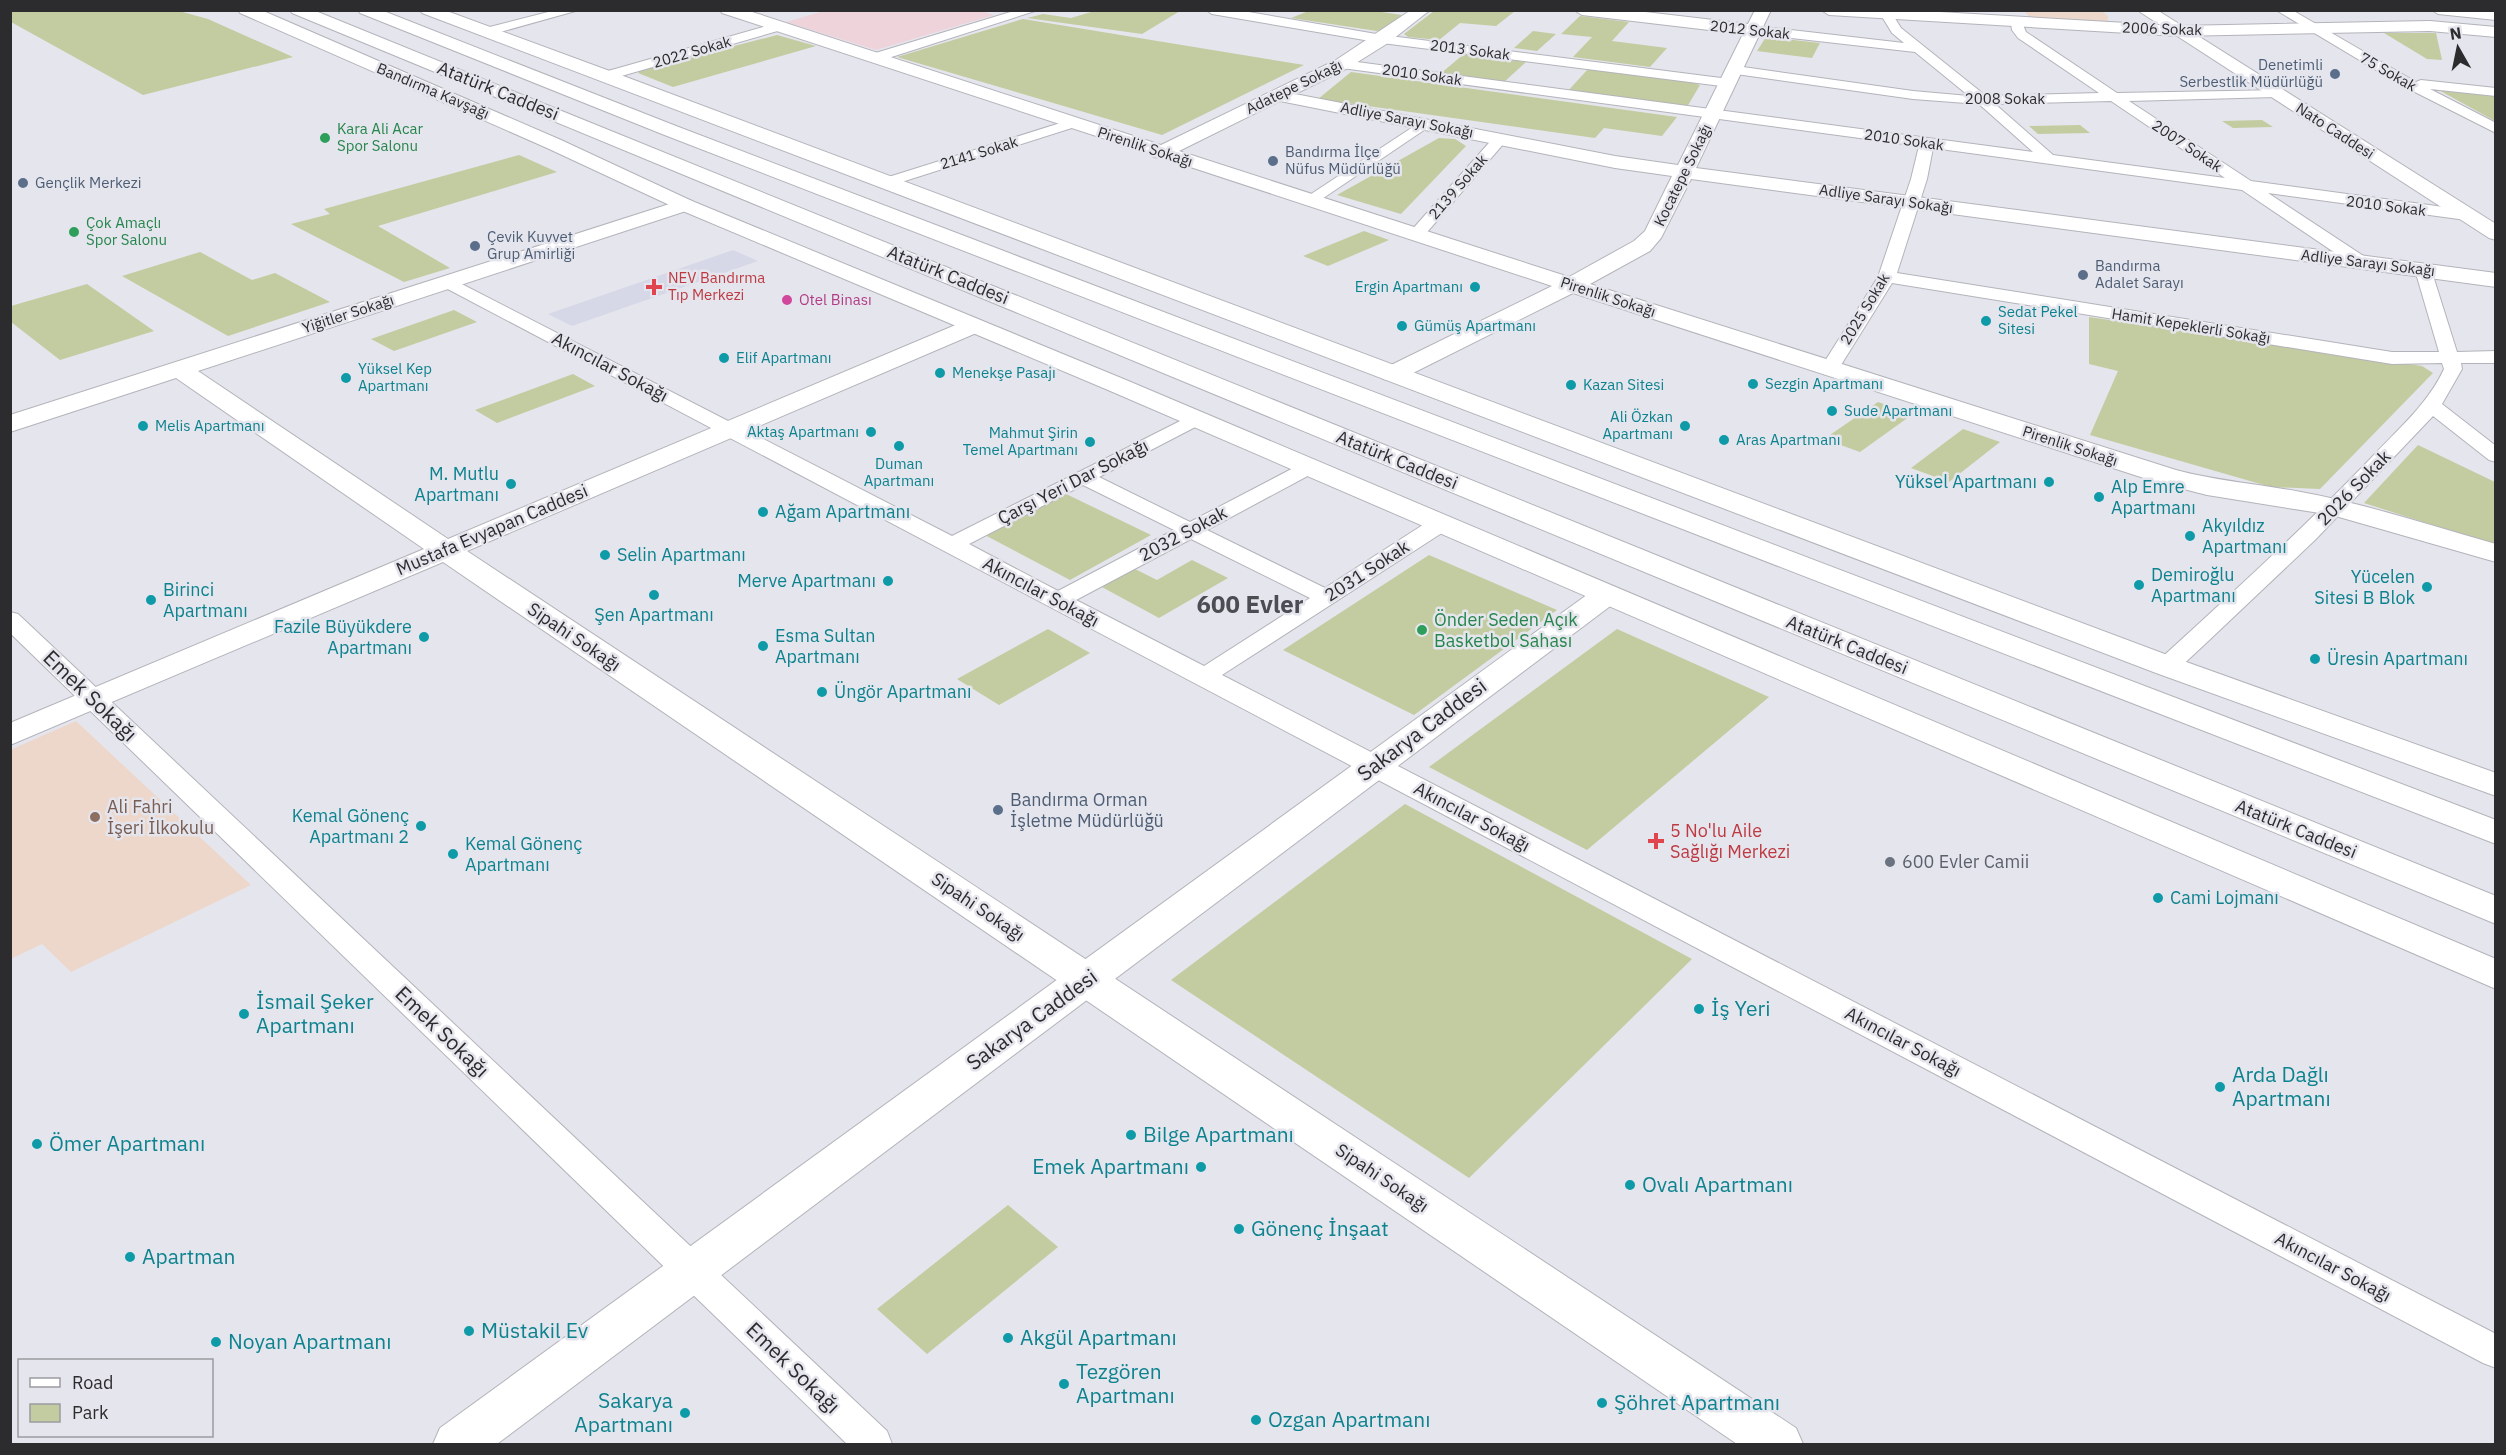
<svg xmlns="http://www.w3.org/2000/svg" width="2506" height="1455" font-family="'IBM Plex Sans',sans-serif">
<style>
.built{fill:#d7d8e7}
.industrial{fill:#eed4da}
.education{fill:#edd7cb}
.green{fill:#c2cca0}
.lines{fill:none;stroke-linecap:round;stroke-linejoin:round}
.service-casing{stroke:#b3b3bb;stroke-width:2}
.minor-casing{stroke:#b3b3bb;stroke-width:2}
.tertiary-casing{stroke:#b3b3bb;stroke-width:2}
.secondary-casing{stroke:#b3b3bb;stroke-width:2}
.primary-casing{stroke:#b3b3bb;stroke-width:2}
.trunk-casing{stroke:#b3b3bb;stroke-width:2}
.service{fill:#fff;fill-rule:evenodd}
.minor{fill:#fff;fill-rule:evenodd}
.tertiary{fill:#fff;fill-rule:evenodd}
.secondary{fill:#fff;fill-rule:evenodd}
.primary{fill:#fff;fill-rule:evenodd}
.trunk{fill:#fff;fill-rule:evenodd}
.service-dot{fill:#5c6f8a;stroke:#e5e5ed;stroke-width:2}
.leisure-dot{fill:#2e9e5b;stroke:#e5e5ed;stroke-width:2}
.health-dot{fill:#e0444e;stroke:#e5e5ed;stroke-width:2}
.culture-dot{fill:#0f9aa8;stroke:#e5e5ed;stroke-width:2}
.hotel-dot{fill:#d1479c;stroke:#e5e5ed;stroke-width:2}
.education-dot{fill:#8d6e63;stroke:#e5e5ed;stroke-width:2}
.worship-dot{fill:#6b7280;stroke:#e5e5ed;stroke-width:2}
.labels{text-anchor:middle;stroke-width:5;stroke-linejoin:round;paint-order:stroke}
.far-street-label{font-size:15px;fill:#2c2c2f;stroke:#e5e5ed}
.far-service-label{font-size:15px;fill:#4e5e75;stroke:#e5e5ed;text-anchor:start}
.far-leisure-label{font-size:15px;fill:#27864d;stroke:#e5e5ed;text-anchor:start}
.far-health-label{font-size:15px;fill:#be3a42;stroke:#e5e5ed;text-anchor:start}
.far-culture-label{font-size:15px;fill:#0d838f;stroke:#e5e5ed;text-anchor:start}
.far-hotel-label{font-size:15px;fill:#b23c85;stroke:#e5e5ed;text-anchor:start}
.street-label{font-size:18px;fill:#2c2c2f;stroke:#e5e5ed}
.culture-label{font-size:18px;fill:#0d838f;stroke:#e5e5ed;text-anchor:start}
.leisure-label{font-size:18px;fill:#27864d;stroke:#e5e5ed;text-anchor:start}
.service-label{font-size:18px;fill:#4e5e75;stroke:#e5e5ed;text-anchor:start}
.education-label{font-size:18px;fill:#785e54;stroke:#e5e5ed;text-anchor:start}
.health-label{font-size:18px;fill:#be3a42;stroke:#e5e5ed;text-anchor:start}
.worship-label{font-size:18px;fill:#5b616d;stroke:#e5e5ed;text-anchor:start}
.near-street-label{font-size:21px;fill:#2c2c2f;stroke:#e5e5ed}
.near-culture-label{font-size:21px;fill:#0d838f;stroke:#e5e5ed;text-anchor:start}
.district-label{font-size:24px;font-weight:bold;fill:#4c4c53;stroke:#e5e5ed}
</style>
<rect width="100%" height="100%" fill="#e5e5ed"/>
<path class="built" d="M733 250 758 261 572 326 548 314Z"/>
<path class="industrial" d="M827 10H978L994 15 876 50 786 22Z"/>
<path class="education" d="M2024 11H2102L2108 16V21H2033Z
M76 721 251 885 71 972 42 944 11 959 10 750Z"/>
<path class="green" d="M1098 10H1180V11L1142 34 1027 18 1043 14 1071 18Z
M1311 10 1375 11 1402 15 1385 29 1377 31 1291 18Z
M10 11H179L208 19 293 57 143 95 11 22Z
M1434 11V10L1515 11 1496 26 1460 23 1439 40 1408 37 1404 34Z
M1580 16 1629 22 1612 41 1667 48 1650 67 1573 57 1592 37 1561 34Z
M1023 19 1304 65 1162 135 897 57Z
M1533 31 1556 34 1537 51 1514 48Z
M2384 33H2436L2442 60 2427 59Z
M777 35 816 46 673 87 638 73 642 70Z
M1766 37 1820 43 1812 58 1757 51Z
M1464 54 1526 62 1503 83 1440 74Z
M1588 69 1684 80 1700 85 1687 107 1567 92Z
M1351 72 1677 117 1662 136 1604 128 1595 138 1318 99Z
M2435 88 2495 95V121Z
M2262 120 2273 127 2233 128 2222 121Z
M2080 125 2090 133 2038 134 2029 126Z
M1439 138 1455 139 1466 146 1401 214 1337 195Z
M519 155 557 172 378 226 450 268 404 282 291 224 330 214 324 209Z
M1364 231 1389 240 1328 266 1303 256Z
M200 252 252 280 275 273 330 302 228 336 122 276Z
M87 284 154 331 60 360 11 322V306Z
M454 310 477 322 394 351 371 339Z
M2089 317 2422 366 2433 373 2320 489 2271 487 2090 435 2118 371 2089 364Z
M573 374 595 386 497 423 475 410Z
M1878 402 1913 414 1860 452 1824 439Z
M1963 429 2000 442 1949 482 1911 468Z
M2418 445 2495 482V545L2364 503Z
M1062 492 1151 535 1070 580 981 533Z
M1429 555 1557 610 1414 715 1283 650Z
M1192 560 1228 578 1159 618 1100 586 1133 568 1157 580Z
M1048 629 1090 653 999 705 957 679Z
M1617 629 1769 697 1587 850 1429 767Z
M1405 804 1692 959 1469 1178 1171 980Z
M1008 1205 1058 1247 927 1354 877 1309Z"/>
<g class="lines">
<g class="service-casing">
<path id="service" d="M556 10H579L486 36 480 32 482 29Z
M1017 10H1038L879 61 874 62 867 58 869 55Z
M1206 10H1237L1382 35 1729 79 1736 83 1729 87 1382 43 1212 14Z
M2276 10H2292L2416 82 2421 80 2496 88V96L2430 89 2496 123V133L2401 85Z
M2432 10 2496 12V20L2438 14Z
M1887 11 1891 12 1901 28 1986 96 2099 93 2018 38 2012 30 2011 23 2017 19 2021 20 2026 32 2117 93 2281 90 2283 93 2276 97 2129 101 2251 181 2466 210 2474 215 2466 220 2268 193 2368 259 2370 263 2368 267H2356L2242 190 1933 148 1927 179 1897 273 2392 352H2439L2415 270 2418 266H2430L2457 352 2496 351V363H2461L2462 369 2442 404 2496 446V462L2489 460 2433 416 2316 539 2204 645 2176 671 2167 673 2158 671 2155 666 2158 661C2231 594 2304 528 2372 457 2398 429 2428 404 2444 369L2442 363 2392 364 1892 283 1836 373H1822L1820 369 1878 277 1911 179 1919 146 1342 68 1335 64 1342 60 2033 152 1979 104 1913 99 1736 74 1729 70 1736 66 1913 91 1969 96 1915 52 1755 34 1749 30 1755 26 1904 43 1892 33 1881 15ZM2111 101 2225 178 2053 155 1995 104Z
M777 23 781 24 783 27 781 30 611 79 606 80 599 76 601 73Z
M1073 119 1080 123 1078 126 889 186 884 188 876 183 879 180Z
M1425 119 1432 123 1430 126 1316 203H1304L1302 200Z
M1500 135 1505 136 1507 139 1505 142 1422 238H1410L1408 235 1410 232 1495 136Z
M448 277 952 536 1196 413 1203 415 1206 419 1203 423 1099 477 1190 522 1301 464 1308 462 1315 464 1318 468 1315 472 1207 530 1325 588 1432 519 1440 517 1448 519 1451 524 1448 529 1222 675 2496 1334V1368L2483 1363 442 286 439 282 442 278ZM1083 485 1174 530 1058 591 969 544ZM1191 539 1310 598 1204 666 1076 600Z
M10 612 18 614 887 1431 892 1444H847L10 633Z"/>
</g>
<g class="minor-casing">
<path id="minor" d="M720 10H746L1161 145 1336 60 1411 10H1430L1388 43 1348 68 1295 94 1615 156 1678 165 1743 34 1582 15 1574 10H1628L1748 24 1755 10H1771L1696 168 2496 273V287L1691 179 1661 238 1650 251 1590 284 2176 470C2217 481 2259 484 2301 492 2367 504 2431 526 2496 544V562L2332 515 2207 495 2156 482 1573 293 1401 379 1392 381 1383 379 1380 374 1383 369 1552 286 1163 158 1153 157 1151 154 722 13ZM1280 101 1615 168 1672 176 1645 231 1634 241 1569 277 1179 151Z
M1821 10H1905L2178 26 2430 21 2496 27V37L2430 31 2178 36 1829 15Z
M685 199 692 201 695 205 692 209 198 371 448 539 965 321 973 319 981 321 985 326 981 331 467 551 1796 1428 1803 1444H1737L443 562 10 745V723L424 549 176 378 10 432V415Z"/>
</g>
<g class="tertiary-casing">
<path id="tertiary" d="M1606 586 1617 589 1621 595 1617 601 497 1444H433L440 1428 1595 589Z"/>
</g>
<g class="secondary-casing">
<path id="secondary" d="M2137 10H2157L2496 224V240L2489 238Z"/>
</g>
<g class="primary-casing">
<path id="primary" d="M238 10H261L561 140 692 201 1126 380 2496 959V989L1108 390 678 209 547 148 240 13Z
M420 10H444L626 77 2178 659 2496 773V796L2156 673 422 13Z"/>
</g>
<g class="trunk-casing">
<path id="trunk" d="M290 10H313L2496 896V924L292 13Z
M358 10H381L676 126 2496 820V844L662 134 360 13Z"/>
</g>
<use href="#service" class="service"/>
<use href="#minor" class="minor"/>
<use href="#tertiary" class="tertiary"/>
<use href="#secondary" class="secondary"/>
<use href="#primary" class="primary"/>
<use href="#trunk" class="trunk"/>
</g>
<g class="service-dot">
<circle cx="2335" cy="74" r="6"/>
<circle cx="1273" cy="161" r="6"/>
<circle cx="23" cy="183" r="6"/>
<circle cx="475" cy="246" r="6"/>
<circle cx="2083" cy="275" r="6"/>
<circle cx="998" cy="810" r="6"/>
</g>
<g class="leisure-dot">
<circle cx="325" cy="138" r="6"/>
<circle cx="74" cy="232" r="6"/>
<circle cx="1422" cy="630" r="6"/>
</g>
<g class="health-dot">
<path d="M651 278h6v6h6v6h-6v6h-6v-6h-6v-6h6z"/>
<path d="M1653 832h6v6h6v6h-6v6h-6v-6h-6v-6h6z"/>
</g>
<g class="culture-dot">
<circle cx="1475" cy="287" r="6"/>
<circle cx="1986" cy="321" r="6"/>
<circle cx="1402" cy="326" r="6"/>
<circle cx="724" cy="358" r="6"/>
<circle cx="940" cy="373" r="6"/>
<circle cx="346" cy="378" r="6"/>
<circle cx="1753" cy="384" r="6"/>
<circle cx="1571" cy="385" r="6"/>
<circle cx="1832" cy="411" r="6"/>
<circle cx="143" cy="426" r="6"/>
<circle cx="1685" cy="426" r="6"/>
<circle cx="871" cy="432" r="6"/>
<circle cx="1724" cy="440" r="6"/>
<circle cx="1090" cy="442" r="6"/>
<circle cx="899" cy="446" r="6"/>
<circle cx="2049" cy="482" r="6"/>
<circle cx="511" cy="484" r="6"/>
<circle cx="2099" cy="497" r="6"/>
<circle cx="763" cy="512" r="6"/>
<circle cx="2190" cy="536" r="6"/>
<circle cx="605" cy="555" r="6"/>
<circle cx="888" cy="581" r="6"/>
<circle cx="2139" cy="585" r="6"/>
<circle cx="2427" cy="587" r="6"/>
<circle cx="654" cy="595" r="6"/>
<circle cx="151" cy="600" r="6"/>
<circle cx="424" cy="637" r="6"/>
<circle cx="763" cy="646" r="6"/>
<circle cx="2315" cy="659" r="6"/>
<circle cx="822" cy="692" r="6"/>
<circle cx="421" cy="826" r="6"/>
<circle cx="453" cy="854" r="6"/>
<circle cx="2158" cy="898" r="6"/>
<circle cx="1699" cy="1009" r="6"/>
<circle cx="244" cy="1014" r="6"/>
<circle cx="2220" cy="1087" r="6"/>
<circle cx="1131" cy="1135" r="6"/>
<circle cx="37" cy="1144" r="6"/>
<circle cx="1201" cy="1167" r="6"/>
<circle cx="1630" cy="1185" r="6"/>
<circle cx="1239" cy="1229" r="6"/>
<circle cx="130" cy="1257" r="6"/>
<circle cx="469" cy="1331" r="6"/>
<circle cx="1008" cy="1338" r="6"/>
<circle cx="216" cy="1342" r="6"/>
<circle cx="1064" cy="1384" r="6"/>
<circle cx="1602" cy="1403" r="6"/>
<circle cx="685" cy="1413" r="6"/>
<circle cx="1256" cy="1420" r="6"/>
</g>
<circle class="hotel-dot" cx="787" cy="300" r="6"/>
<circle class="education-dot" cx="95" cy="817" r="6"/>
<circle class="worship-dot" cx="1890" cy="862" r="6"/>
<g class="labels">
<g class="far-street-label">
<text transform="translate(2162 29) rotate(2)" y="5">2006 Sokak</text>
<text transform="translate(1750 30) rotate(6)" y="5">2012 Sokak</text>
<text transform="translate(1470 50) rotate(7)" y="5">2013 Sokak</text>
<text transform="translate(692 52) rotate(-16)" y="5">2022 Sokak</text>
<text transform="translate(2388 72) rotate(30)" y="5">75 Sokak</text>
<text transform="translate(1422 75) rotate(8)" y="5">2010 Sokak</text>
<text transform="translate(1294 87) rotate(-26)" y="5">Adatepe Sokağı</text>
<text transform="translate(433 91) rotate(23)" y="5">Bandırma Kavşağı</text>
<text x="2005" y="104">2008 Sokak</text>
<text transform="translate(1407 120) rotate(11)" y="5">Adliye Sarayı Sokağı</text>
<text transform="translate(2335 131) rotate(33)" y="5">Nato Caddesi</text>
<text transform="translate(1904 140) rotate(8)" y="5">2010 Sokak</text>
<text transform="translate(2187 146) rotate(34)" y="5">2007 Sokak</text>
<text transform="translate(1145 147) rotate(18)" y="5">Pirenlik Sokağı</text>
<text transform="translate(979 153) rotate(-17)" y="5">2141 Sokak</text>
<text transform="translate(1683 175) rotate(-64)" y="5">Kocatepe Sokağı</text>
<text transform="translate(1458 187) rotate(-49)" y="5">2139 Sokak</text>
<text transform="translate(1886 199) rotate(8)" y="5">Adliye Sarayı Sokağı</text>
<text transform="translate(2386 206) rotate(7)" y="5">2010 Sokak</text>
<text transform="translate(2368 263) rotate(7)" y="5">Adliye Sarayı Sokağı</text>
<text transform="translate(1608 297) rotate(18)" y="5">Pirenlik Sokağı</text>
<text transform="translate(1865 309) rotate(-59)" y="5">2025 Sokak</text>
<text transform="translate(348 314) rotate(-18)" y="5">Yiğitler Sokağı</text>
<text transform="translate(2191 326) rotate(9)" y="5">Hamit Kepeklerli Sokağı</text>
<text transform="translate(2070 446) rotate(18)" y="5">Pirenlik Sokağı</text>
</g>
<g class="far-service-label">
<text x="2323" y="70" text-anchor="end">Denetimli<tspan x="2323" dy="17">Serbestlik Müdürlüğü</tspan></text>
<text x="1285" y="157">Bandırma İlçe<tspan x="1285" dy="17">Nüfus Müdürlüğü</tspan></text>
<text x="35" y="188">Gençlik Merkezi</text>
<text x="487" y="242">Çevik Kuvvet<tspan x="487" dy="17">Grup Amirliği</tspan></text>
<text x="2095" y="271">Bandırma<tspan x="2095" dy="17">Adalet Sarayı</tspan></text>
</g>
<g class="far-leisure-label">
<text x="337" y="134">Kara Ali Acar<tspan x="337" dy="17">Spor Salonu</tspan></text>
<text x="86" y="228">Çok Amaçlı<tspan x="86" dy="17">Spor Salonu</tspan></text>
</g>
<g class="far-health-label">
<text x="668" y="283">NEV Bandırma<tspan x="668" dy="17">Tıp Merkezi</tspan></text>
</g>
<g class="far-culture-label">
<text x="1463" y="292" text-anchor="end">Ergin Apartmanı</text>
<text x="1998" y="317">Sedat Pekel<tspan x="1998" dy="17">Sitesi</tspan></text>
<text x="1414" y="331">Gümüş Apartmanı</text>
<text x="736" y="363">Elif Apartmanı</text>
<text x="358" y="374">Yüksel Kep<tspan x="358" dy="17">Apartmanı</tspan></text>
<text x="952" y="378">Menekşe Pasajı</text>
<text x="1765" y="389">Sezgin Apartmanı</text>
<text x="1583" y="390">Kazan Sitesi</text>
<text x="1844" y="416">Sude Apartmanı</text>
<text x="1673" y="422" text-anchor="end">Ali Özkan<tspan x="1673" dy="17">Apartmanı</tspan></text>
<text x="155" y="431">Melis Apartmanı</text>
<text x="859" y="437" text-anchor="end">Aktaş Apartmanı</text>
<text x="1078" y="438" text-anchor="end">Mahmut Şirin<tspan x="1078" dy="17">Temel Apartmanı</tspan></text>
<text x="1736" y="445">Aras Apartmanı</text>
<text x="899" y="469" text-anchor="middle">Duman<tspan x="899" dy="17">Apartmanı</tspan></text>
</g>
<g class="far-hotel-label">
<text x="799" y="305">Otel Binası</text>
</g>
<g class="street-label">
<text transform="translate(498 91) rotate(22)" y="6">Atatürk Caddesi</text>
<text transform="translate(948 275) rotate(22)" y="6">Atatürk Caddesi</text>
<text transform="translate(610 367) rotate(28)" y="6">Akıncılar Sokağı</text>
<text transform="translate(1397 460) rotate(22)" y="6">Atatürk Caddesi</text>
<text transform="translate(1073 482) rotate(-27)" y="6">Çarşı Yeri Dar Sokağı</text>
<text transform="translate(2354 488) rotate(-46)" y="6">2026 Sokak</text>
<text transform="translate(492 530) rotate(-23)" y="6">Mustafa Evyapan Caddesi</text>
<text transform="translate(1183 534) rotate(-28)" y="6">2032 Sokak</text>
<text transform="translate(1367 571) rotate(-33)" y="6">2031 Sokak</text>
<text transform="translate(1041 592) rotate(28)" y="6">Akıncılar Sokağı</text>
<text transform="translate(574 637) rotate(34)" y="6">Sipahi Sokağı</text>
<text transform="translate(1847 645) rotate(22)" y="6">Atatürk Caddesi</text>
<text transform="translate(1472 817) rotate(28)" y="6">Akıncılar Sokağı</text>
<text transform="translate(2296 829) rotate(22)" y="6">Atatürk Caddesi</text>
<text transform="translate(978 907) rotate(34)" y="6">Sipahi Sokağı</text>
<text transform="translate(1903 1042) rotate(28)" y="6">Akıncılar Sokağı</text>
<text transform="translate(1382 1178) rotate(34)" y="6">Sipahi Sokağı</text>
<text transform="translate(2333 1267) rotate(28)" y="6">Akıncılar Sokağı</text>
</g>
<g class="culture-label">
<text x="499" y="480" text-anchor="end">M. Mutlu<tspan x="499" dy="21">Apartmanı</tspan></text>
<text x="2037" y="488" text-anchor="end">Yüksel Apartmanı</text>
<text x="2111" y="493">Alp Emre<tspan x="2111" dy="21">Apartmanı</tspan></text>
<text x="775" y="518">Ağam Apartmanı</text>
<text x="2202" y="532">Akyıldız<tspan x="2202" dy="21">Apartmanı</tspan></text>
<text x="617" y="561">Selin Apartmanı</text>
<text x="2151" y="581">Demiroğlu<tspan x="2151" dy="21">Apartmanı</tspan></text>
<text x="2415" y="583" text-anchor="end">Yücelen<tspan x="2415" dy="21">Sitesi B Blok</tspan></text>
<text x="876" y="587" text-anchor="end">Merve Apartmanı</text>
<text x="163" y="596">Birinci<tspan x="163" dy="21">Apartmanı</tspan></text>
<text x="654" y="621" text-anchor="middle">Şen Apartmanı</text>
<text x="412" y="633" text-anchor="end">Fazile Büyükdere<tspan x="412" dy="21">Apartmanı</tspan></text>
<text x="775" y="642">Esma Sultan<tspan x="775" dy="21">Apartmanı</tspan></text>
<text x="2327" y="665">Üresin Apartmanı</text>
<text x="834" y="698">Üngör Apartmanı</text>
<text x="409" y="822" text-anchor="end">Kemal Gönenç<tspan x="409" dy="21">Apartmanı 2</tspan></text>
<text x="465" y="850">Kemal Gönenç<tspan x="465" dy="21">Apartmanı</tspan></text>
<text x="2170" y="904">Cami Lojmanı</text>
</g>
<g class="leisure-label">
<text x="1434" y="626">Önder Seden Açık<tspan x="1434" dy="21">Basketbol Sahası</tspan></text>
</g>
<g class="service-label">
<text x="1010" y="806">Bandırma Orman<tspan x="1010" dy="21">İşletme Müdürlüğü</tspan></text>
</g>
<g class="education-label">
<text x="107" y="813">Ali Fahri<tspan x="107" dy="21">İşeri İlkokulu</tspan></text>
</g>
<g class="health-label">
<text x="1670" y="837">5 No'lu Aile<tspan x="1670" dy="21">Sağlığı Merkezi</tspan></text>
</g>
<g class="worship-label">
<text x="1902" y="868">600 Evler Camii</text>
</g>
<g class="near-street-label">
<text transform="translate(90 696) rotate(44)" y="7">Emek Sokağı</text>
<text transform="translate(1422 730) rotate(-37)" y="7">Sakarya Caddesi</text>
<text transform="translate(1032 1020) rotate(-36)" y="7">Sakarya Caddesi</text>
<text transform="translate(442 1032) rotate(44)" y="7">Emek Sokağı</text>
<text transform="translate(793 1368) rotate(44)" y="7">Emek Sokağı</text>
</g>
<g class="near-culture-label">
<text x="256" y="1009">İsmail Şeker<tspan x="256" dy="24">Apartmanı</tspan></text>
<text x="1711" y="1016">İş Yeri</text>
<text x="2232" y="1082">Arda Dağlı<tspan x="2232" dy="24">Apartmanı</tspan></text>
<text x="1143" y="1142">Bilge Apartmanı</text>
<text x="49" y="1151">Ömer Apartmanı</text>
<text x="1189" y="1174" text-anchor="end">Emek Apartmanı</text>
<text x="1642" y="1192">Ovalı Apartmanı</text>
<text x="1251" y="1236">Gönenç İnşaat</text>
<text x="142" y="1264">Apartman</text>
<text x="481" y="1338">Müstakil Ev</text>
<text x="1020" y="1345">Akgül Apartmanı</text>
<text x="228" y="1349">Noyan Apartmanı</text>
<text x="1076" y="1379">Tezgören<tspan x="1076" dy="24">Apartmanı</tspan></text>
<text x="673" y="1408" text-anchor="end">Sakarya<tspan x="673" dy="24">Apartmanı</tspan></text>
<text x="1614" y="1410">Şöhret Apartmanı</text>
<text x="1268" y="1427">Ozgan Apartmanı</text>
</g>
<g class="district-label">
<text x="1250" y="613">600 Evler</text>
</g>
</g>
<rect width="2506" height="1455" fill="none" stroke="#2c2c2f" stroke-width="24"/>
<rect x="18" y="1359" width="195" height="78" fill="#e5e5ed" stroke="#9b9ba1" stroke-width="1.5"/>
<rect x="30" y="1378" width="30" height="9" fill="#ffffff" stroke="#9b9ba1" stroke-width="1.5"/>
<text x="72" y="1389" font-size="18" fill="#2c2c2f">Road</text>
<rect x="30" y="1404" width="30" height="18" fill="#c2cca0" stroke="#9b9ba1" stroke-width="1.5"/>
<text x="72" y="1419" font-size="18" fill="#2c2c2f">Park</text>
<g transform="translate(2458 48) rotate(351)" stroke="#e5e5ed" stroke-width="4.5" paint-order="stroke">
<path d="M0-4.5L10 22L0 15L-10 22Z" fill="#2c2c2f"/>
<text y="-9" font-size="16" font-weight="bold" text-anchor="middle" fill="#2c2c2f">N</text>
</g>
</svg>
